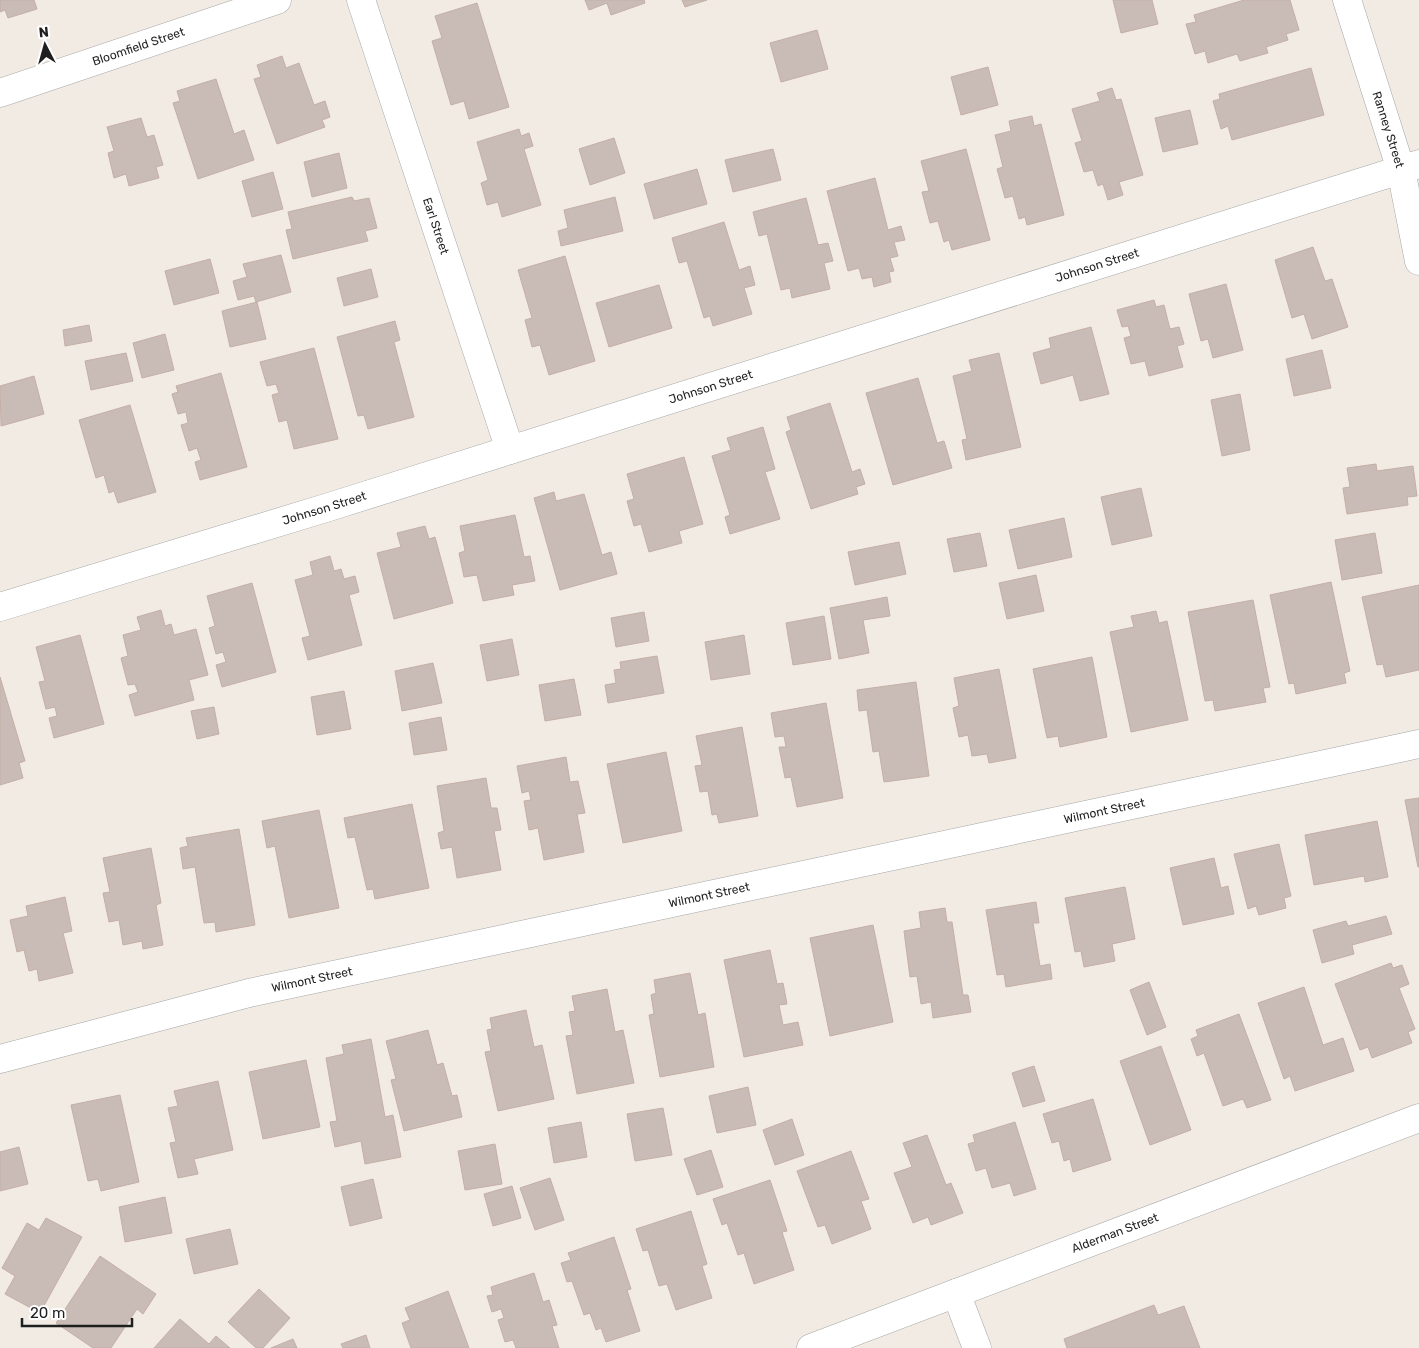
<svg xmlns="http://www.w3.org/2000/svg" width="1419" height="1348" font-family="Rubik,sans-serif">
<style>
.building{fill:#c9bcb7;stroke:#c4afa5}
.lines{fill:none;stroke-linecap:round;stroke-linejoin:round}
.minor-casing{stroke:#a6a6a6;stroke-width:29}
.minor{stroke:#fff;stroke-width:28}
.labels{text-anchor:middle;stroke-width:4.5;stroke-linejoin:round;paint-order:stroke}
.street-label{font-size:12px;fill:#1f1f1f;stroke:#fff}
</style>
<rect width="100%" height="100%" fill="#f1ebe4"/>
<path class="building" d="M0 0H34L37 9 8 18 5 10 0 12Z
M585 0H644L645 3 611 15 607 3 589 10Z
M682 0H707L685 7Z
M1113 0H1152L1158 24 1121 33Z
M1244 0H1290L1299 30 1286 34 1288 40 1266 47 1268 53 1240 61 1237 54 1208 63 1205 51 1195 54 1186 24 1196 22 1194 15Z
M477 3 509 107 469 119 464 101 451 105 432 41 442 38 435 16Z
M817 30 828 69 781 82 770 43Z
M282 56 286 68 299 63 314 105 325 101 330 117 322 120 325 127 277 144 254 79 261 77 257 65Z
M988 67 998 105 961 115 951 77Z
M1311 68 1324 115 1232 140 1228 126 1221 129 1213 101 1220 99 1219 94Z
M216 79 234 134 244 130 254 160 198 179 173 103 180 101 177 91Z
M1112 88 1116 100 1121 99 1143 175 1119 182 1123 195 1108 200 1103 184 1098 186 1093 170 1084 172 1075 143 1082 141 1072 109 1100 101 1097 93Z
M1190 110 1198 144 1163 152 1155 118Z
M1032 116 1034 126 1041 124 1064 215 1027 225 1025 217 1019 219 1013 196 1005 198 997 169 1003 167 995 135 1011 131 1009 121Z
M141 118 147 137 154 135 163 165 156 167 159 178 129 186 126 174 114 178 108 153 114 151 107 127Z
M519 129 521 136 529 133 533 146 524 149 541 205 502 217 498 202 487 205 481 183 488 180 477 142Z
M614 138 625 173 590 185 579 149Z
M773 149 781 180 733 192 725 160Z
M966 149 990 240 952 250 949 240 944 242 938 221 930 223 922 192 929 191 921 161Z
M339 153 347 188 312 197 304 162Z
M697 169 707 204 654 219 644 184Z
M273 172 283 209 252 217 242 181Z
M875 178 888 230 901 226 905 240 894 242 898 256 890 258 894 271 889 272 891 282 874 287 872 277 862 279 859 268 848 271 827 191Z
M352 197 354 201 369 198 377 228 365 231 368 241 293 259 286 230 292 229 288 212Z
M615 197 623 231 561 246 558 231 568 228 564 210Z
M806 198 818 245 828 243 833 261 824 263 830 289 792 298 790 288 781 290 767 234 759 236 753 212Z
M724 222 739 270 750 266 755 285 744 288 752 314 713 326 710 316 704 318 687 261 679 263 672 238Z
M1313 247 1325 281 1332 279 1348 327 1312 339 1304 314 1292 318 1275 260Z
M281 255 291 292 256 302 254 296 238 300 233 281 247 277 243 264Z
M565 256 595 361 549 375 540 345 532 347 525 320 532 318 518 270Z
M210 259 219 293 174 305 165 271Z
M371 269 378 297 344 306 337 278Z
M1226 284 1243 350 1213 358 1208 339 1201 341 1189 294Z
M659 285 672 328 609 347 596 303Z
M1154 300 1156 307 1164 305 1170 329 1179 327 1184 344 1177 346 1183 367 1149 376 1145 361 1131 364 1124 338 1131 336 1128 326 1122 327 1117 310Z
M257 302 266 339 230 347 222 311Z
M395 321 400 340 394 342 414 417 368 429 364 415 358 416 337 337Z
M89 325 92 341 65 346 63 330Z
M1091 327 1109 394 1080 401 1073 375 1041 384 1033 353 1051 348 1049 338Z
M165 334 174 370 142 378 133 343Z
M314 348 338 439 294 449 287 420 279 422 272 395 279 393 276 384 267 386 260 362Z
M1322 350 1331 388 1294 396 1286 359Z
M126 353 133 381 91 390 85 361Z
M999 353 1021 447 966 460 962 440 967 439 953 376 972 371 969 360Z
M221 373 247 467 200 480 195 462 201 460 197 448 189 451 181 425 188 423 186 412 178 414 172 394 178 392 176 386Z
M34 376 44 414 1 426 0 386Z
M918 378 937 443 944 441 952 468 893 485 866 393Z
M1240 394 1250 450 1222 456 1211 400Z
M830 403 852 472 860 469 865 484 856 487 858 494 811 509 786 432 791 430 787 417Z
M130 405 156 492 118 503 114 491 109 493 104 475 96 478 79 420Z
M763 427 775 469 765 472 780 519 730 534 725 517 730 515 712 456 731 450 727 438Z
M684 457 703 524 679 531 682 543 649 552 641 524 634 526 627 501 634 499 627 474Z
M1376 464 1377 471 1413 466 1417 496 1407 497 1408 505 1347 514 1343 488 1350 487 1347 468Z
M1141 488 1152 536 1112 545 1101 497Z
M554 492 556 501 584 494 602 555 611 552 617 574 560 590 534 498Z
M515 515 524 557 530 556 535 581 512 585 514 595 483 601 477 575 464 577 459 553 465 551 460 526Z
M1064 518 1072 557 1018 569 1009 530Z
M425 526 429 539 435 537 453 603 394 619 377 553 401 547 397 533Z
M980 533 987 566 954 572 947 539Z
M1375 533 1382 573 1342 580 1335 540Z
M899 542 906 574 855 585 848 552Z
M330 556 334 571 341 569 344 579 355 576 359 592 349 595 362 645 308 660 302 638 310 636 295 580 313 575 310 562Z
M1036 575 1044 611 1007 619 999 583Z
M1331 582 1350 671 1344 673 1346 683 1296 694 1294 683 1289 684 1270 595Z
M252 583 276 672 222 687 216 665 226 662 223 652 216 654 209 628 215 626 207 596Z
M1419 585V670L1386 677 1383 664 1377 665 1362 597Z
M887 597 890 616 863 620 869 653 839 659 830 608Z
M1253 600 1270 687 1263 688 1266 702 1215 711 1213 700 1205 701 1188 612Z
M161 610 165 626 171 624 174 635 196 629 208 675 189 680 194 700 135 716 129 695 138 692 135 684 128 685 121 658 128 656 123 635 141 630 137 617Z
M1156 611 1159 623 1167 621 1188 720 1131 732 1110 632 1134 627 1131 616Z
M644 612 649 641 616 647 611 618Z
M824 616 831 659 793 665 786 623Z
M80 635 104 724 54 738 49 718 57 716 55 707 46 709 39 682 45 681 36 647Z
M744 635 750 674 711 680 705 642Z
M512 639 519 675 487 681 480 645Z
M657 656 664 693 608 703 605 685 616 683 614 670 621 669 620 662Z
M1092 657 1107 737 1060 747 1058 736 1047 738 1033 669Z
M433 663 442 703 402 711 395 671Z
M999 669 1016 758 989 763 987 754 972 756 968 735 959 737 953 708 959 706 954 678Z
M0 677 25 761 19 763 23 778 0 785Z
M574 679 581 715 545 721 539 685Z
M916 682 929 776 884 782 879 751 873 752 867 710 859 711 857 690Z
M344 691 351 729 317 735 311 697Z
M826 703 843 798 797 807 791 777 785 778 779 747H786L784 736 775 737 771 713Z
M214 707 219 734 197 739 191 711Z
M441 717 447 750 414 755 409 723Z
M742 727 758 816 719 823 717 814 712 815 708 791 700 792 695 766 702 765 696 736Z
M666 752 682 831 623 843 607 764Z
M566 757 570 782 578 781 585 813 577 814 584 852 544 860 538 828 529 830 524 801 531 800 529 791 522 793 517 766Z
M486 778 491 808H497L501 830 494 831 501 870 457 878 452 847 441 849 438 833 444 831 437 786Z
M1419 798V867H1418L1405 800Z
M412 804 429 888 375 899 373 889 367 890 355 837 348 838 344 818Z
M319 810 339 908 289 918 275 846 267 848 262 821Z
M1377 821 1388 877 1365 882 1364 876 1314 885 1305 835Z
M239 829 255 925 216 932 215 922 204 923 195 867 183 869 180 848 188 846 186 838Z
M1279 844 1291 896 1284 898 1286 908 1259 915 1256 906 1248 909 1234 854Z
M151 848 161 903 156 905 163 945 143 949 142 941 123 945 119 920 109 922 103 893 110 892 103 858Z
M1214 858 1221 888 1228 886 1234 914 1183 925 1170 868Z
M1125 887 1135 939 1112 944 1115 961 1084 967 1081 951 1075 952 1065 898Z
M65 897 72 931 63 933 73 973 39 981 37 969 29 971 24 950 17 952 10 920 28 916 26 906Z
M1036 902 1039 923H1033L1040 966 1050 964 1052 979 1006 987 1004 974 997 975 986 910Z
M945 908 947 922H952L963 995H968L971 1012 933 1018 931 1002 921 1004 917 976 910 977 904 931 921 928 919 912Z
M1386 916 1392 934 1352 945 1354 954 1322 963 1313 930 1346 921 1348 926Z
M873 925 893 1022 830 1036 810 938Z
M770 950 777 984 783 983 787 1004 779 1005 783 1025 798 1022 803 1045 744 1057 724 960Z
M1391 963 1393 968 1402 965 1409 984 1399 988 1415 1029 1408 1032 1412 1043 1372 1058 1368 1047 1360 1050 1335 984Z
M690 973 698 1015 705 1013 714 1067 660 1077 649 1015 654 1014 651 995 656 993 654 980Z
M1149 982 1166 1027 1147 1035 1130 990Z
M1304 987 1323 1045 1343 1038 1354 1071 1295 1091 1290 1076 1284 1079 1258 1003Z
M607 989 615 1032 623 1030 634 1083 577 1094 566 1036 573 1035 569 1012 575 1011 572 996Z
M526 1010 534 1047 542 1045 554 1099 498 1111 485 1052 491 1051 487 1030 492 1029 490 1018Z
M1239 1014 1271 1100 1247 1108 1243 1099 1223 1106 1204 1053 1197 1056 1191 1039 1198 1036 1196 1030Z
M428 1030 437 1065 443 1063 452 1096 457 1095 462 1117 404 1131 391 1080 396 1079 386 1041Z
M371 1039 385 1117 393 1115 401 1157 365 1164 361 1141 335 1147 330 1122 337 1121 326 1058 344 1054 342 1045Z
M1161 1046 1191 1130 1150 1145 1120 1061Z
M306 1060 320 1127 263 1139 249 1072Z
M1034 1066 1045 1101 1023 1107 1012 1073Z
M218 1081 233 1150 194 1159 198 1174 178 1178 170 1143 176 1142 168 1108 178 1106 174 1091Z
M748 1087 756 1125 717 1133 709 1096Z
M120 1095 139 1182 101 1191 98 1179 88 1181 71 1105Z
M1093 1099 1111 1160 1073 1172 1070 1159 1064 1161 1059 1141 1052 1143 1043 1114Z
M663 1108 672 1155 635 1161 627 1114Z
M792 1119 804 1155 775 1165 763 1130Z
M581 1122 587 1157 554 1163 548 1128Z
M1015 1122 1036 1189 1014 1196 1010 1183 992 1188 986 1168 976 1171 968 1144 975 1142 973 1135Z
M927 1135 946 1185 951 1183 963 1213 931 1225 928 1217 913 1223 894 1173 912 1167 903 1143Z
M495 1144 502 1184 465 1190 458 1151Z
M19 1147 28 1184 0 1191V1152Z
M711 1150 723 1187 697 1195 684 1159Z
M851 1151 869 1199 861 1201 871 1229 832 1244 825 1225 818 1227 797 1171Z
M550 1178 564 1220 535 1230 520 1188Z
M373 1179 382 1218 350 1226 341 1187Z
M770 1180 787 1231 782 1232 794 1270 754 1284 744 1253 738 1255 727 1223 722 1225 713 1199Z
M512 1186 521 1218 493 1226 484 1194Z
M165 1197 172 1233 125 1242 119 1207Z
M691 1211 707 1264 702 1266 712 1298 676 1310 667 1284 659 1286 648 1250 643 1251 636 1229Z
M46 1218 82 1237 40 1313 5 1294 15 1276 2 1268 27 1223 39 1230Z
M230 1229 238 1264 194 1274 186 1239Z
M614 1237 631 1289 627 1290 640 1331 606 1342 601 1328 596 1330 590 1313 584 1315 572 1281 567 1282 561 1263 571 1260 568 1253Z
M100 1256 156 1294 143 1314 137 1309 111 1348H93L56 1323Z
M534 1273 543 1302 549 1300 557 1325 552 1326 559 1348H516L513 1340 505 1342 498 1320 504 1318 501 1309 492 1312 487 1296 493 1295 491 1287Z
M259 1289 290 1318 263 1348H256L228 1322Z
M448 1291 469 1348H411L402 1323 410 1320 405 1308Z
M1154 1305 1158 1315 1184 1306 1200 1348H1067L1064 1339Z
M180 1319 209 1344 216 1336 230 1348H154Z
M366 1335 370 1348H343L341 1344Z
M293 1339 297 1348H271Z"/>
<g class="lines">
<g class="minor-casing">
<g id="minor">
<path id="s1" d="M361 0 510 450"/>
<path id="s2" d="M1347 0 1401 170 1419 261"/>
<path id="s3" d="M0 93 277 0"/>
<path id="s4" d="M0 607 329 507 1419 164"/>
<path id="s5" d="M0 1059 249 993 1419 744"/>
<path d="M956 1293 977 1348"/>
<path id="s6" d="M811 1348 1419 1118"/>
</g>
</g>
<use href="#minor" class="minor"/>
</g>
<g class="labels">
<g class="street-label">
<text dy="4" stroke="none"><textPath href="#s3" startOffset="146">Bloomfield Street</textPath></text>
<text dy="4" stroke="none"><textPath href="#s2" startOffset="136">Ranney Street</textPath></text>
<text dy="4" stroke="none"><textPath href="#s1" startOffset="238">Earl Street</textPath></text>
<text dy="4" stroke="none"><textPath href="#s4" startOffset="1149">Johnson Street</textPath></text>
<text dy="4" stroke="none"><textPath href="#s4" startOffset="744">Johnson Street</textPath></text>
<text dy="4" stroke="none"><textPath href="#s4" startOffset="339">Johnson Street</textPath></text>
<text dy="4" stroke="none"><textPath href="#s5" startOffset="1132">Wilmont Street</textPath></text>
<text dy="4" stroke="none"><textPath href="#s5" startOffset="728">Wilmont Street</textPath></text>
<text dy="4" stroke="none"><textPath href="#s5" startOffset="322">Wilmont Street</textPath></text>
<text dy="4" stroke="none"><textPath href="#s6" startOffset="325">Alderman Street</textPath></text>
</g>
</g>
<g transform="translate(45 45) rotate(354)" stroke="#ffffff" stroke-width="4" paint-order="stroke">
<path d="M0-4L9 19L0 12L-9 19Z" fill="#1f1f1f"/>
<text y="-8" font-size="14" font-weight="bold" text-anchor="middle" fill="#1f1f1f">N</text>
</g>
<path d="M22 1318v8h110v-8" fill="none" stroke="#1f1f1f" stroke-width="2.5"/>
<text x="30" y="1318" font-size="15" fill="#1f1f1f" stroke="#ffffff" stroke-width="4" paint-order="stroke">20 m</text>
</svg>
